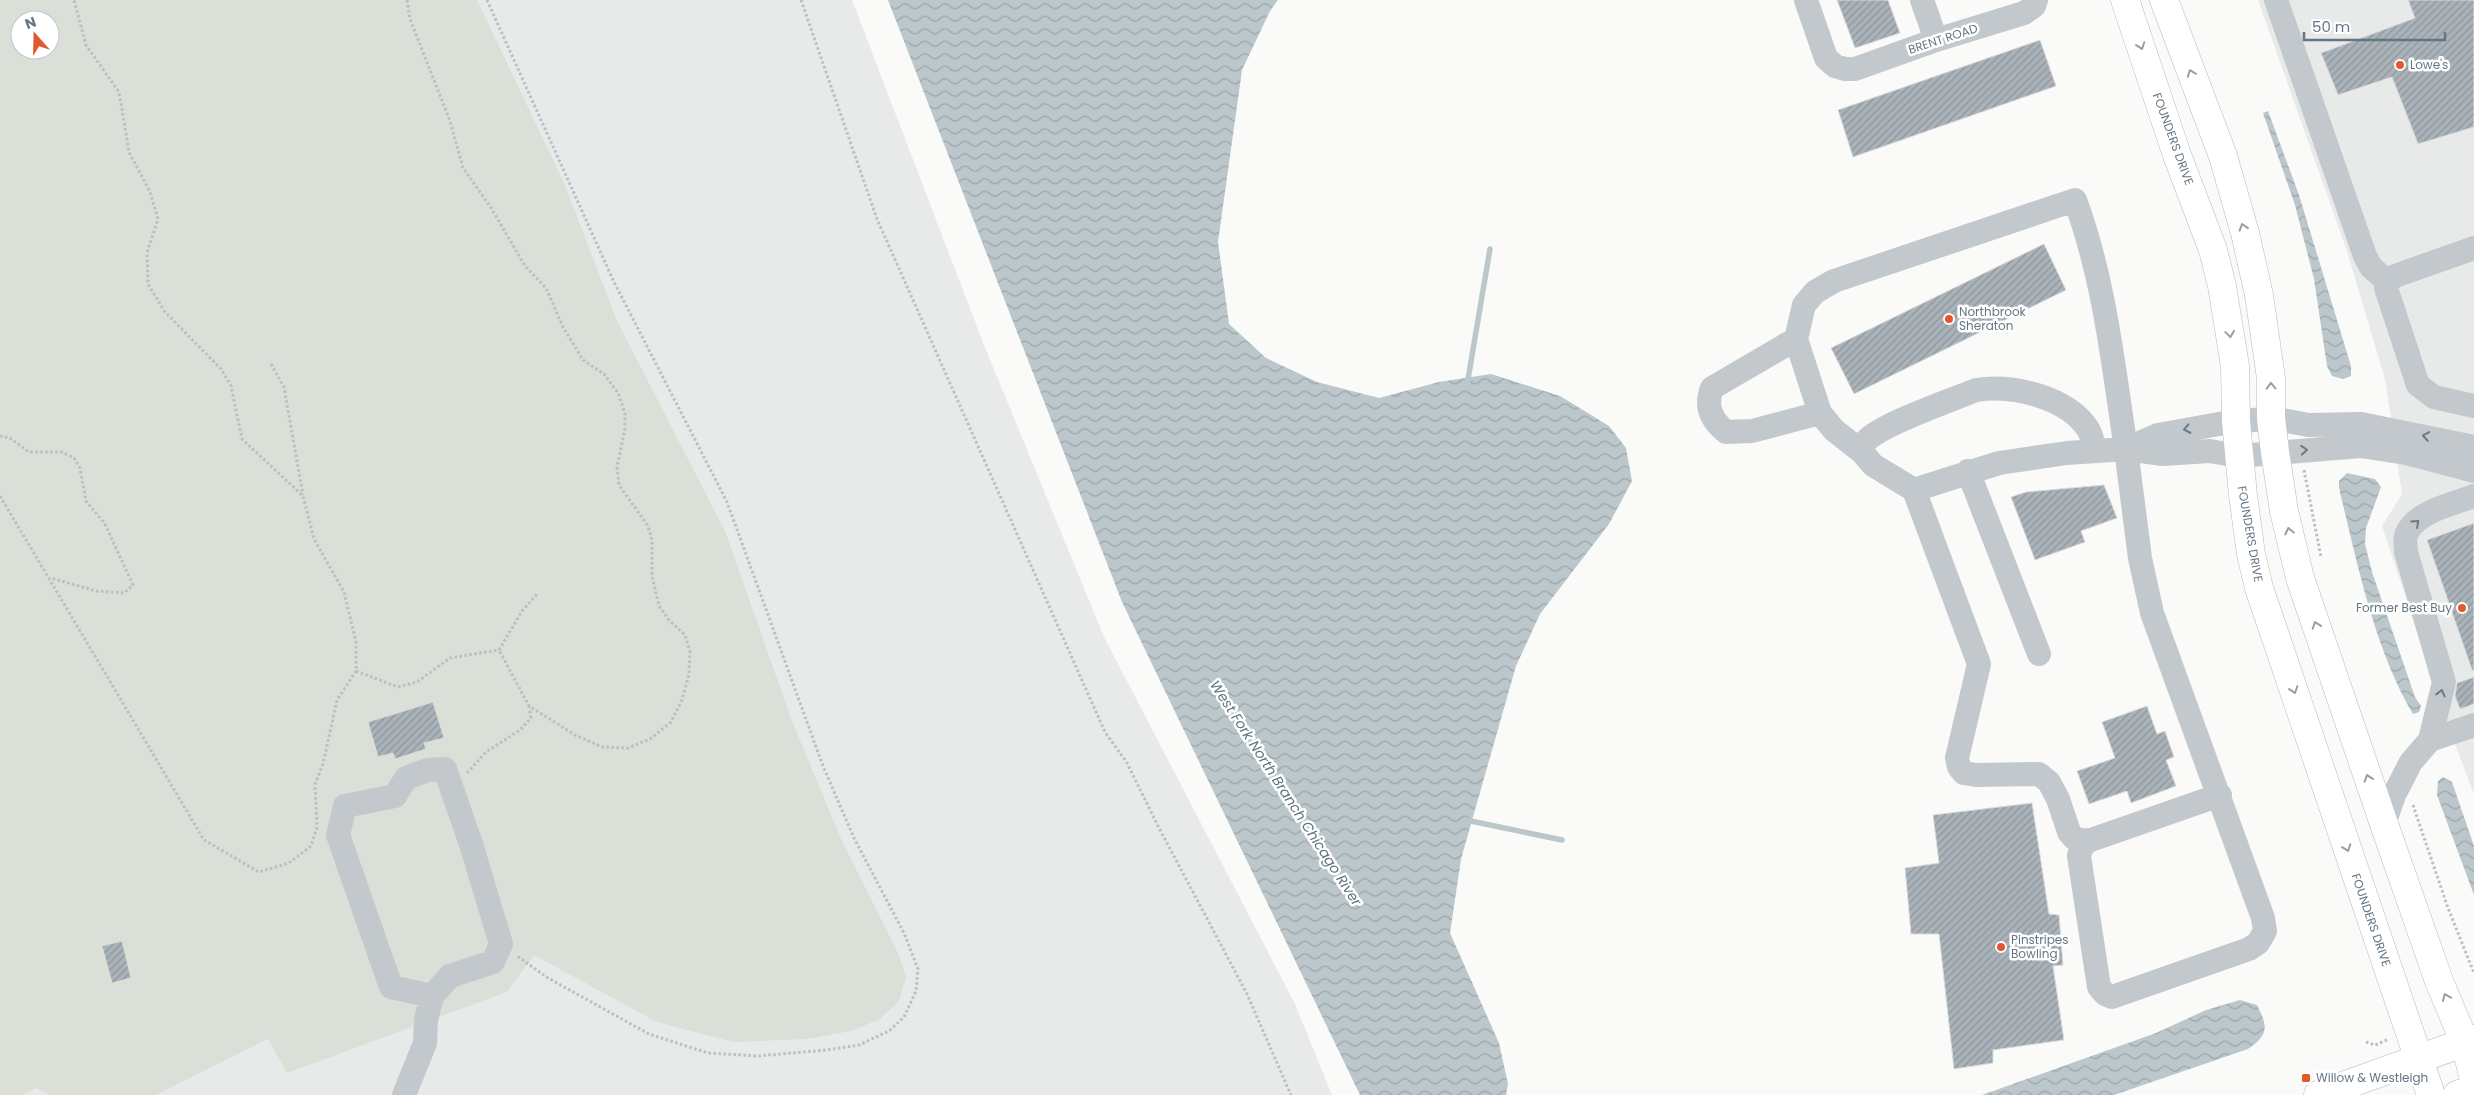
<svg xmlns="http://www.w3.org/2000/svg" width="2474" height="1095" font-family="Poppins,sans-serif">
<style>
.built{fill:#e8e9e9;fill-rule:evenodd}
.grass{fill:#dadfd7;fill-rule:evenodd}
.water{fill:url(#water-waves)}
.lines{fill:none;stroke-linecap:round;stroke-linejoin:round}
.stream{stroke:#bbc7cb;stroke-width:5.5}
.building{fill:url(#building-hatch);stroke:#dcdcda}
.major-casing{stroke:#b5babe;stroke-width:29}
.path{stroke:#bbbfc2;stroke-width:3;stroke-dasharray:2.5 2.5;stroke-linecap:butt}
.minor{stroke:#c3c8cc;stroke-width:24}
.major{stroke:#fff;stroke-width:28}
.oneway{stroke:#939fa8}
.oneway2{stroke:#6a7a87}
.poi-dot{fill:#e4572e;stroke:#fff;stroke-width:2}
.labels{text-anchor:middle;stroke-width:5;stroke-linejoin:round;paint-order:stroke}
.street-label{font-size:12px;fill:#657683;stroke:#fff}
.poi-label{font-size:12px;fill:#657683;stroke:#fff;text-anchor:start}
.water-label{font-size:14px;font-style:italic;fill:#60757c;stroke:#fff}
</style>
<defs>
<pattern id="water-waves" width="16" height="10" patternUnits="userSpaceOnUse" patternTransform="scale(1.25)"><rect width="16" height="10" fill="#bbc7cb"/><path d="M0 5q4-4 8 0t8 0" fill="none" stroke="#9ca6aa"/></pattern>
<pattern id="building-hatch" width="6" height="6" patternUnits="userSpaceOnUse" patternTransform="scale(1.25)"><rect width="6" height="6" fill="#aab3b9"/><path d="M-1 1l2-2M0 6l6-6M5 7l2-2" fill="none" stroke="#8e969c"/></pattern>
</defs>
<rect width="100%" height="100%" fill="#fafaf8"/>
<path class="built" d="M0 0H852L984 345 1104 637 1295 1004 1332 1095H0ZM20 20H50V50H20Z
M2258 0H2474V794L2448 726 2382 526 2402 494 2385 379 2347 251Z"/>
<path class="grass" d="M0 0H477L565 185 617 321 725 531 792 721 841 839 898 953 906 977 899 1001 880 1019 851 1031 807 1039 733 1042 657 1022 534 955 507 992 287 1073 268 1039 156 1095H49L36 1088 22 1095H0ZM20 20H50V50H20Z"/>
<path class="water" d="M888 0H1278L1270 11 1242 70 1218 242 1229 324 1266 358 1317 382 1379 398 1439 382 1491 374 1560 396 1609 426 1626 448 1632 481 1609 524 1540 614 1516 666 1461 859 1450 933 1499 1043 1508 1084 1506 1095H1360L1122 602Z
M2268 111 2299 195 2351 366V376L2343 379 2332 376 2327 366 2314 279 2295 205 2263 113Z
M2347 473 2375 479 2381 487 2366 528 2365 544 2372 572 2415 697 2421 706 2419 712 2413 714C2374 648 2357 562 2339 488V481Z
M2443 777 2452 782 2474 846V895L2437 795 2438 781Z
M2240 1000 2257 1005C2268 1027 2269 1034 2248 1049L2114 1095H1982L2156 1033 2206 1010Z"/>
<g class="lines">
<path class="stream" d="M1467 385 1490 249
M1466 820 1562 840"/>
</g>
<path class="building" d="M1837 0H1888L1900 33 1855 48Z
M2408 0H2474V127L2418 144 2392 77 2338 95 2321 53 2415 18Z
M2040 40 2056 86 1853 157 1838 110Z
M2044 244 2066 290 1854 394 1831 348Z
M2104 485 2117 518 2081 531 2085 542 2035 560 2011 497 2026 492Z
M2474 523V670H2472L2427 540Z
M2474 677V704L2460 709 2455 696 2457 683Z
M433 702 444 738 424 743 426 749 395 759 393 753 378 757 368 722Z
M2147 706 2157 734 2165 731 2174 757 2166 760 2176 786 2131 803 2127 791 2089 804 2077 771 2115 758 2102 722Z
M2032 803 2049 914 2059 915 2063 965 2053 966 2064 1040 1993 1050V1063L1954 1069 1939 934H1911L1905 868 1939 863 1933 815Z
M122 941 131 978 112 983 102 946Z"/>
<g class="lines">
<g class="major-casing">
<path id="major" d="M2125 0 2177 155 2213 250 2222 286 2235 366 2236 421 2243 495 2251 554 2259 588 2431 1095
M2164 0 2223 156 2245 233 2259 295 2271 378V418L2275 452 2284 511 2300 578 2384 824 2439 981 2465 1043 2474 1079
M2318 1095 2474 1039
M2457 1095 2474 1089"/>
</g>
<path class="path" d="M407 0 410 19 450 121 463 168 490 206 525 266 546 288 563 327 583 360 604 374 618 393 625 413V428L617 467 619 485 648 526 652 540V576L659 606 669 620 685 635 690 652 689 674 682 700 671 722 650 739 628 748 602 747 575 735 529 706 499 650
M487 0 614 282 727 502 823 766 854 838 904 933 918 969 916 991 904 1017 889 1031 859 1045 826 1050 758 1056 708 1053 649 1034 548 978 517 956
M801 0 877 219 1105 732 1127 763 1159 828 1247 994 1291 1095
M271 364 284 387 303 495
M0 436 10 438 29 452H62L74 458 80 468 86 501 105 524 133 585 124 593 96 591 51 578
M2304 470 2321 557
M0 496 204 840 259 872 289 863 311 846 317 827 315 784 323 764 337 700 356 671V642L344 592 314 539 303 496 242 439 231 386 221 369 165 312 148 284 147 253 158 219 150 192 129 152 119 92 86 45 74 0
M356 671 398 687 417 682 450 658 499 650 522 611 537 594
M467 773 486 752 520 730 531 718 529 707
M2413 805 2448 908 2474 973
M2366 1042 2375 1045 2389 1039"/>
<path class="minor" d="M1806 0 1826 58 1835 66 1845 69H1855L1936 40 2024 13 2034 6 2036 0
M1922 0 1936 40
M2276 0 2365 256 2371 267 2388 282
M2474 248 2395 276 2388 282 2386 288 2418 385 2434 397 2474 406
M1796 339 1712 388C1705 406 1711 420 1726 432L1752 431 1820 413
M2126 449 2158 435 2219 424 2271 418 2308 425 2361 424 2474 447
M2126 449 2163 454 2210 451 2238 456 2361 446 2406 453 2474 471
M1862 452 1834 430 1820 413 1796 339 1804 305 1815 292 1834 281 2075 200C2105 281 2113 365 2126 449
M1968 471 2039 654
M1914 490 1873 465 1862 452C1863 449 1864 444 1866 441 1881 424 1952 400 1976 390 2012 384 2067 397 2088 429 2092 435 2093 444 2095 451
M2430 740 2474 725
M2384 824 2394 795 2411 762 2430 740 2444 682 2406 552C2406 547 2404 538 2407 533 2417 511 2453 504 2474 496
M2088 841 2081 848 2079 856 2099 987 2105 994 2112 997 2249 949 2258 943 2265 931 2263 918 2152 613 2140 558 2126 449 2067 453 1999 463 1914 490 1979 664 1957 758 1959 767 1964 773 1976 775 2039 774 2049 782 2058 799 2069 832 2074 838 2088 841 2220 795
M404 1095 425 1043 426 1020 432 996 450 976 493 962 501 944 471 844 445 769 428 770 406 778 395 796 345 806 338 835 391 987 432 996"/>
<use href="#major" class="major"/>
</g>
<defs><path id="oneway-chevron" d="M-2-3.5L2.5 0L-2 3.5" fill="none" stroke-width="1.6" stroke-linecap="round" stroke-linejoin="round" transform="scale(1.25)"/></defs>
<g class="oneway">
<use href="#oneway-chevron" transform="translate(2141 46) rotate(71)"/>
<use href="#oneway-chevron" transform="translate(2191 73) rotate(-111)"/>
<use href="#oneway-chevron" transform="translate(2243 227) rotate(-107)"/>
<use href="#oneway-chevron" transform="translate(2230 334) rotate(82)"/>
<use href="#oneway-chevron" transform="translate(2271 386) rotate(-91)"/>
<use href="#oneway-chevron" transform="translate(2289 531) rotate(-103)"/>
<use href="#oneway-chevron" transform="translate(2316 625) rotate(-109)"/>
<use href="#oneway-chevron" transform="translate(2294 690) rotate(71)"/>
<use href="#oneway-chevron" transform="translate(2368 778) rotate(-109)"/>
<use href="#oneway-chevron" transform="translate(2347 848) rotate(71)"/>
<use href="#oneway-chevron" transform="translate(2446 997) rotate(-112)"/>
</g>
<g class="oneway2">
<use href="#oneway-chevron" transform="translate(2187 429) rotate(168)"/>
<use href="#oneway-chevron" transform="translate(2426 436) rotate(-170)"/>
<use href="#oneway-chevron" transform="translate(2304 450) rotate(-5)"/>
<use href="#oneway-chevron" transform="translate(2416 523) rotate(-42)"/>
<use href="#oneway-chevron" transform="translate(2441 693) rotate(-77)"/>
</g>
<g class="poi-dot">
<circle cx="2400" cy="65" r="5"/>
<circle cx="1949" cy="319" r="5"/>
<circle cx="2462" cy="608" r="5"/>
<circle cx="2001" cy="947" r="5"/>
<rect x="2301" y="1073" width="10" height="10" rx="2.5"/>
</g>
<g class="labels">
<g class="street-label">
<text transform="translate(1943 39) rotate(-18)" y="4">BRENT ROAD</text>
<text transform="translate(2173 139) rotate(70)" y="4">FOUNDERS DRIVE</text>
<text transform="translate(2250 534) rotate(80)" y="4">FOUNDERS DRIVE</text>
<text transform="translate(2371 920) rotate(71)" y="4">FOUNDERS DRIVE</text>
</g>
<g class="poi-label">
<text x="2410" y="69">Lowe's</text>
<text x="1959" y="316">Northbrook<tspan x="1959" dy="14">Sheraton</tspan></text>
<text x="2452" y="612" text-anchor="end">Former Best Buy</text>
<text x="2011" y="944">Pinstripes<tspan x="2011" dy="14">Bowling</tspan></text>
<text x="2316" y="1082">Willow &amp; Westleigh</text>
</g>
<g class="water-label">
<text transform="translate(1286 793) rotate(57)" y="5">West Fork North Branch Chicago River</text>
</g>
</g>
<g transform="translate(35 35) rotate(340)"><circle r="24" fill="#ffffff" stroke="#c1c8cd"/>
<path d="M0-4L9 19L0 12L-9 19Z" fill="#e4572e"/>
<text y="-8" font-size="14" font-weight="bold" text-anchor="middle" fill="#657683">N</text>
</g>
<path d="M2304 32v8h141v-8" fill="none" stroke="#657683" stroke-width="2.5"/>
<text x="2312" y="32" font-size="15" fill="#657683" stroke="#ffffff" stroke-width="4" paint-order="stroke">50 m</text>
</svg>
